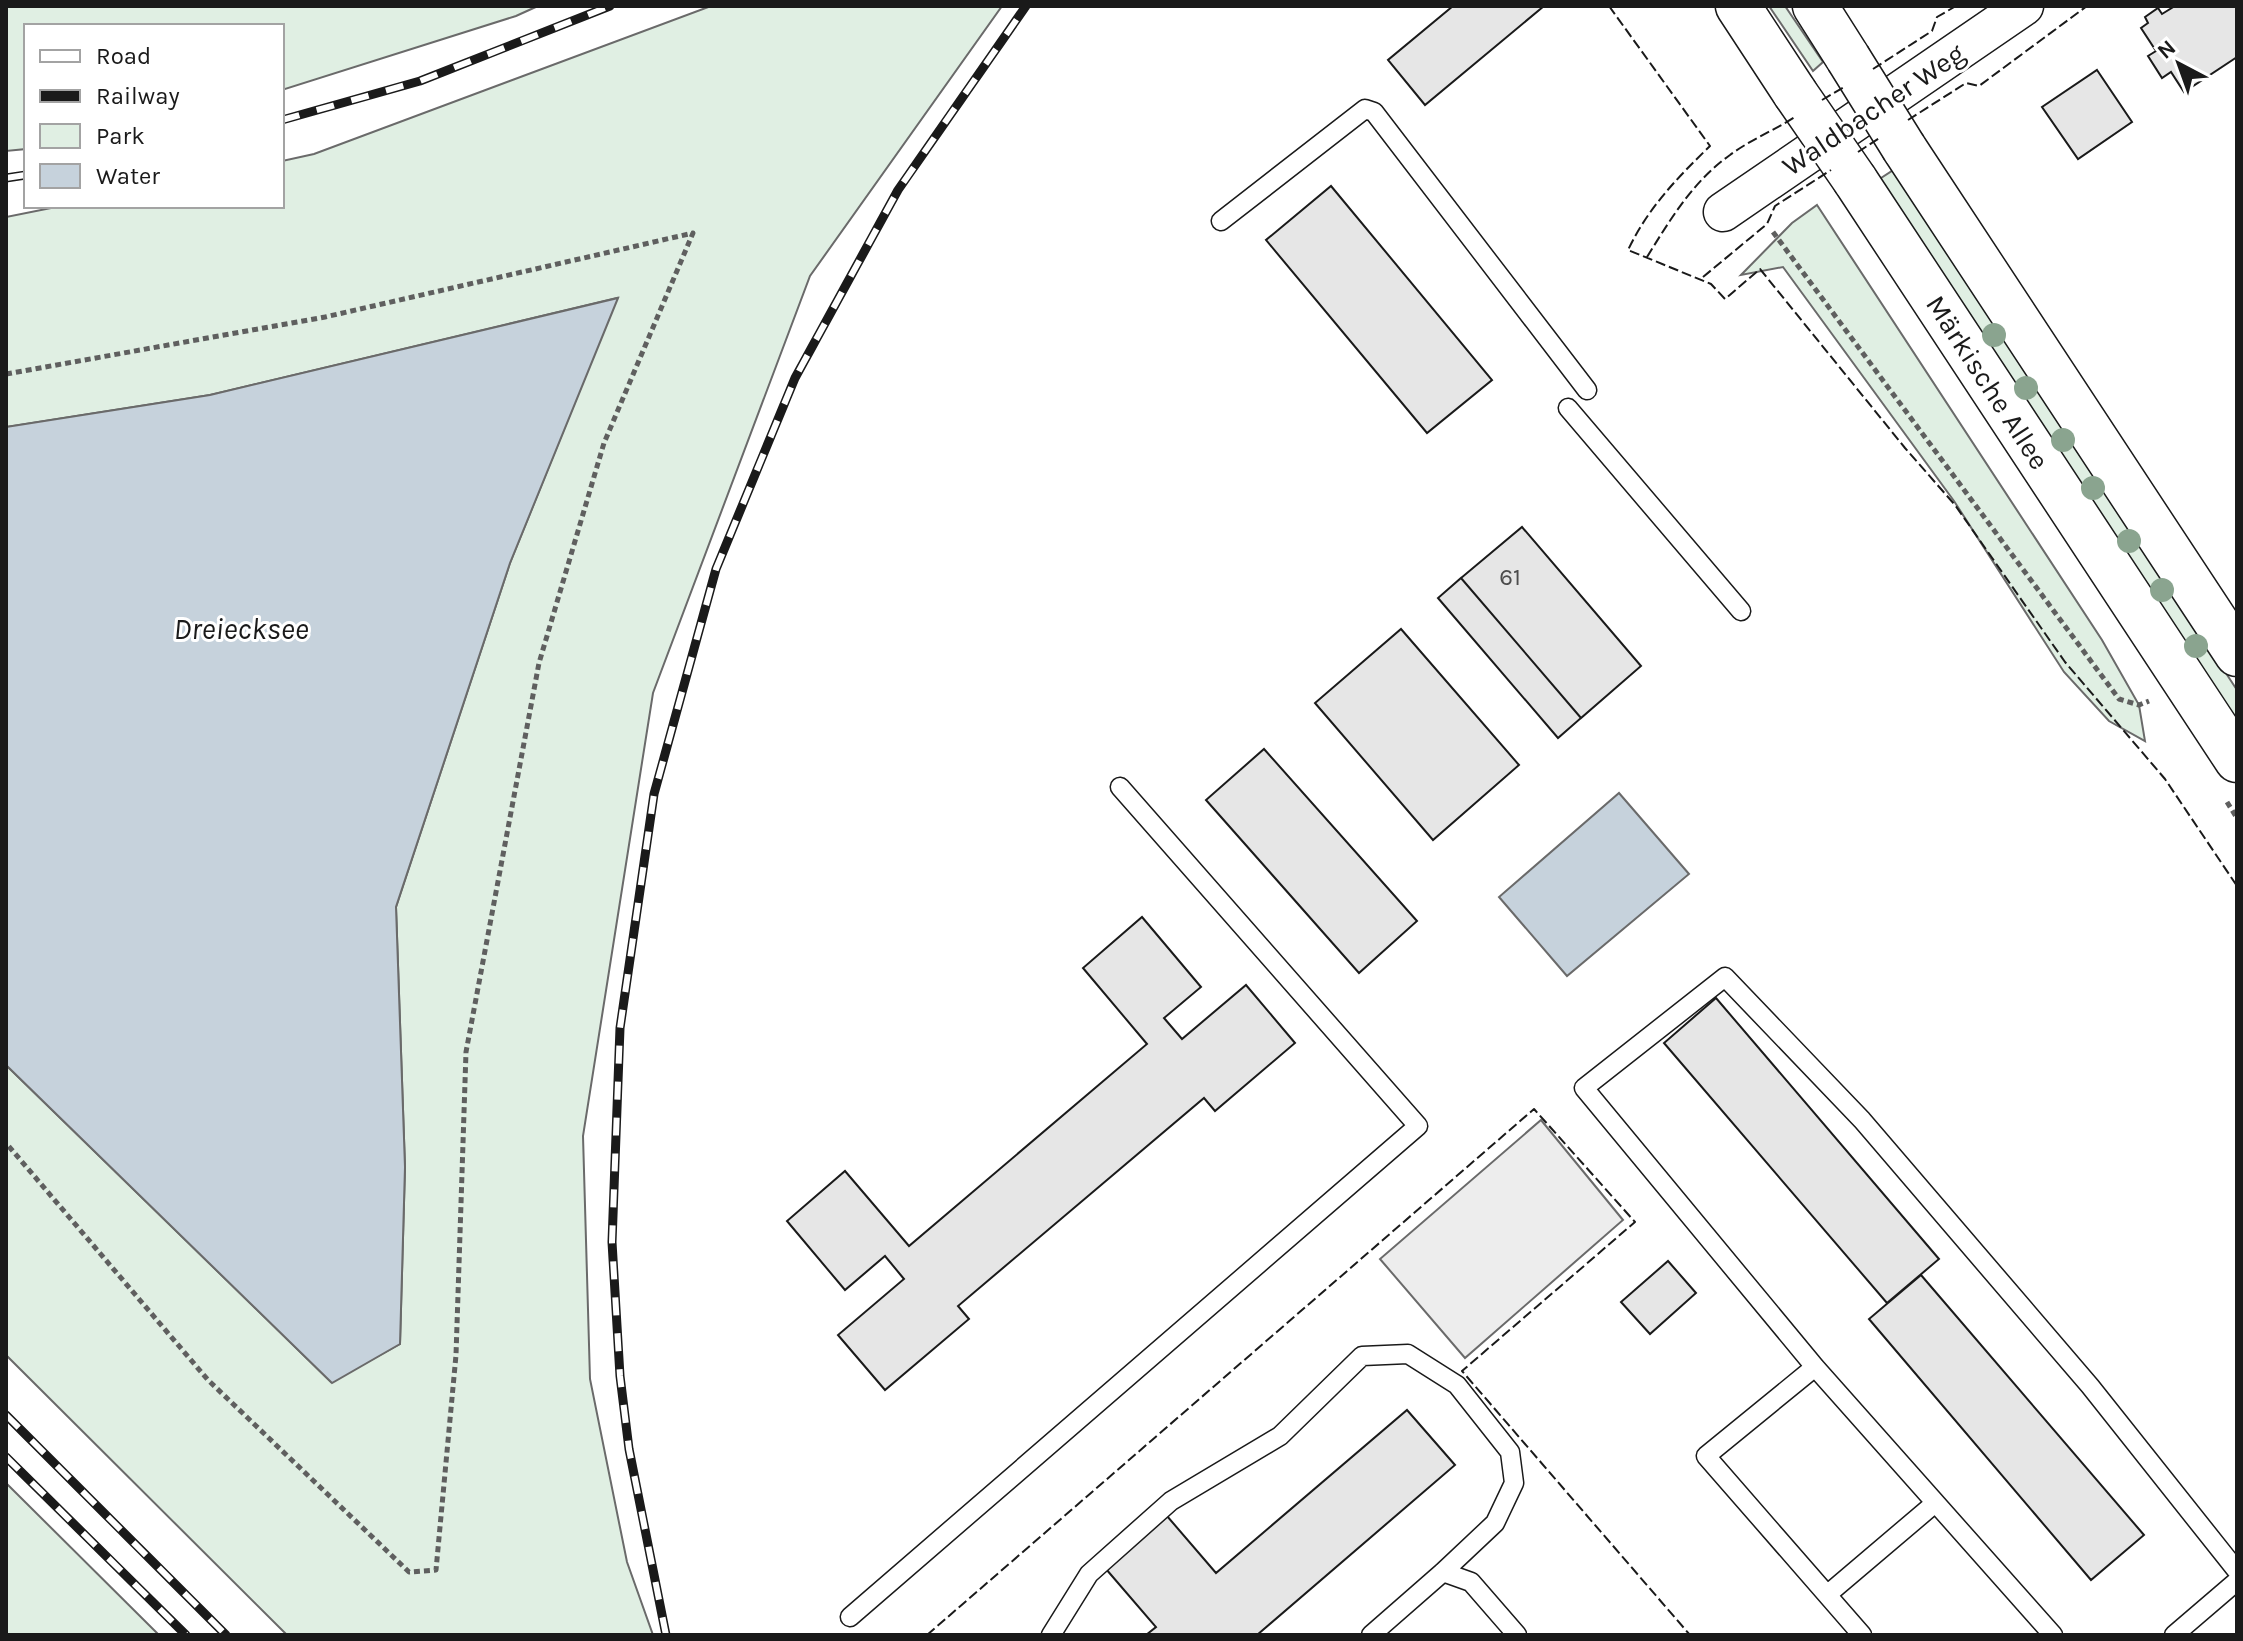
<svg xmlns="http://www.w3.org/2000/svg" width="2243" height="1641" font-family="Karla,sans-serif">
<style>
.green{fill:#e0efe3;stroke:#6a6a6a;stroke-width:2}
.parking{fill:#ededed;stroke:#6a6a6a;stroke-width:2}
.water{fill:#c6d2dc;stroke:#6a6a6a;stroke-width:2}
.building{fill:#e6e6e6;stroke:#1a1a1a;stroke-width:2}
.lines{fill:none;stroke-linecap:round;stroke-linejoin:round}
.lane-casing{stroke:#1a1a1a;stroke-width:21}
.street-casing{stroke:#1a1a1a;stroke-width:41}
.primary-casing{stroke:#1a1a1a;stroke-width:47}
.path{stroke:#5f5f5f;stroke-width:5;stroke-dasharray:6 4;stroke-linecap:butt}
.lane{stroke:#fff;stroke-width:18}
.street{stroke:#fff;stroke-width:38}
.primary{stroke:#fff;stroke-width:44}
.rail-casing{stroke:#1a1a1a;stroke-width:9}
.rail{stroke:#fff;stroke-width:6;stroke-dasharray:18;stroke-linecap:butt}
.primary-bridge-casing{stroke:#1a1a1a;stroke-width:47;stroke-linecap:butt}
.primary-bridge{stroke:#fff;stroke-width:44}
.fence{stroke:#1a1a1a;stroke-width:2;stroke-dasharray:10 4;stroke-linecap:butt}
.tree{fill:#8aa48f}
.labels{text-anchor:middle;stroke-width:6;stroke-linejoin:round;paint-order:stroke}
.number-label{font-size:24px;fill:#4d4d4d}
.street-label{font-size:28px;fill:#1a1a1a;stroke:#fff}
.water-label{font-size:30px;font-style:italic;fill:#1a1a1a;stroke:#fff}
</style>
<rect width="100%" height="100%" fill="#fff"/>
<path class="green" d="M6 6H538L516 16 282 90V26H26V149L6 151Z
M711 6H1002L810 276 653 693 583 1136 590 1379 627 1562 653 1635H287L6 1355V1065L331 1382 400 1344 405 1167 396 907 510 563 617 298 210 395 6 427V217L61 206H282V161L314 154Z
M1769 6H1785L1823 62 1813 71Z
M1895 169 2237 690V723L1878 180Z
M1817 205 2102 640 2139 705 2145 741 2109 721 2064 672 1954 501 1783 267 1741 275 1792 223Z
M6 1483 159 1635H6Z"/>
<path class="parking" d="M1541 1120 1623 1220 1465 1358 1380 1259Z"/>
<path class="water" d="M618 298 510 563 396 907 405 1167 400 1344 332 1383 6 1065V427L210 395Z
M1619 793 1689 874 1567 976 1499 897Z"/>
<path class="building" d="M1453 6H1544L1425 105 1388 60Z
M2175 6H2237V57L2184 92 2171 72 2162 78 2148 56 2156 51 2141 28 2148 23 2145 17 2158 8 2162 14Z
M2097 70 2132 122 2078 159 2042 107Z
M1331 186 1492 380 1427 433 1266 240Z
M1522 527 1641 666 1581 718 1461 578Z
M1461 578 1581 718 1558 738 1438 598Z
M1401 629 1519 765 1433 840 1315 703Z
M1264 749 1417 921 1359 973 1206 800Z
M1142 917 1201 987 1164 1018 1182 1039 1246 985 1295 1043 1215 1111 1204 1098 958 1306 969 1319 885 1390 838 1335 904 1279 885 1256 845 1290 787 1221 845 1171 909 1246 1147 1044 1083 968Z
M1716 998 1939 1259 1887 1303 1664 1043Z
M1668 1261 1696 1293 1650 1334 1621 1302Z
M1921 1275 2144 1535 2091 1580 1869 1319Z
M1407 1410 1455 1465 1257 1635H1146L1156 1627 1106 1569 1167 1516 1216 1573Z"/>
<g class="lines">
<g class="lane-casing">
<path id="lane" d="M1221 221 1365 109 1374 112 1587 390
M1568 408 1741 611
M1815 1367 1706 1456 1862 1635
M1443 1572 1471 1582 1517 1635
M1828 1594 1934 1504
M850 1617 1418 1126 1120 787
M1051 1635 1089 1574 1171 1501 1280 1436 1362 1356 1408 1354 1457 1385 1510 1452 1514 1483 1495 1523 1443 1572 1371 1635
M2053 1635 1815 1367 1584 1088 1725 977 1862 1120 2090 1386 2237 1571
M2174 1635 2237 1581"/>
</g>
<g class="street-casing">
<path id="street" d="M1723 212 2024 6"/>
</g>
<g class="primary-casing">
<path id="primary" d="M1738 6 1795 93
M1815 6 1848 58
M1904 148 2237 654
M1855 180 2237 760"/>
</g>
<path class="path" d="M1773 232 2119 699 2139 705 2149 701
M6 374 325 317 693 233 604 443 539 663 466 1052 456 1355 436 1570 409 1572 208 1380 6 1143
M2227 802 2237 818"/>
<use href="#lane" class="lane"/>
<use href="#street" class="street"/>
<use href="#primary" class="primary"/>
<g class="rail-casing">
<path id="rail" d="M282 120 420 81 610 6
M6 178 26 175
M6 1415 226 1635
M6 1457 186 1635
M666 1635 629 1449 620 1376 612 1242 620 1028 654 794 716 569 795 378 898 190 1026 6"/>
</g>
<use href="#rail" class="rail"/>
<g class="primary-bridge-casing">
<path id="primary-bridge" d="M1848 58 1904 148
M1795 93 1855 180"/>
</g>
<use href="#primary-bridge" class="primary-bridge"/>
<path class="fence" d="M1609 6 1710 146C1677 178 1648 208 1628 250L1711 284 1725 299 1760 269 1905 448 1955 505 2065 662 2165 779 2237 886
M1873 69 1932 31 1937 17 1956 6
M1822 100 1846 86
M1908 120 1966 83 1979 86 2087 6
M1858 152 1881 137
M1647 257C1670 220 1693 181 1730 155 1750 140 1773 131 1795 117
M1703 277 1767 224 1775 206 1831 170
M927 1635 1534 1109 1635 1222 1462 1371 1690 1635"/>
</g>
<g class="tree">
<circle cx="1994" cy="335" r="12"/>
<circle cx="2026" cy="388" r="12"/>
<circle cx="2063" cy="440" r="12"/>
<circle cx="2093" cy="488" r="12"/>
<circle cx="2129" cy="541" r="12"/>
<circle cx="2162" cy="590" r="12"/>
<circle cx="2196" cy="646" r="12"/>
</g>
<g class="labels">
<g class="number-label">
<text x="1510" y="585">61</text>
</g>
<g class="street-label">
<text transform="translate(1873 109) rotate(-34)" y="10">Waldbacher Weg</text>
<text transform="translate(1988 382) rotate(57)" y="10">Märkische Allee</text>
</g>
<g class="water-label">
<text x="241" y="639">Dreiecksee</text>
</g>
</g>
<rect width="2243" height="1641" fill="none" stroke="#1a1a1a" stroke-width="16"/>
<rect x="24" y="24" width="260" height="184" fill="#ffffff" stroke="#a3a3a3" stroke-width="2"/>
<rect x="40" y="50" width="40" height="12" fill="#ffffff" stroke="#a3a3a3" stroke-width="2"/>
<text x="96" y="64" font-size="24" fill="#1a1a1a">Road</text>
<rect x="40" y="90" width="40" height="12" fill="#1a1a1a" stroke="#a3a3a3" stroke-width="2"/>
<text x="96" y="104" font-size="24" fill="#1a1a1a">Railway</text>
<rect x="40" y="124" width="40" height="24" fill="#e0efe3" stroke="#a3a3a3" stroke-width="2"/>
<text x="96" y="144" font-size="24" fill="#1a1a1a">Park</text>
<rect x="40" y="164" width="40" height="24" fill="#c6d2dc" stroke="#a3a3a3" stroke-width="2"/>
<text x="96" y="184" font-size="24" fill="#1a1a1a">Water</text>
<g transform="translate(2179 64) rotate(319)" stroke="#ffffff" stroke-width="6" paint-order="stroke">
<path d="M0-6L14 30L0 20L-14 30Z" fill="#1a1a1a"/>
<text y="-12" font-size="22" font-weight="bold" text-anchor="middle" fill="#1a1a1a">N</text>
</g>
</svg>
